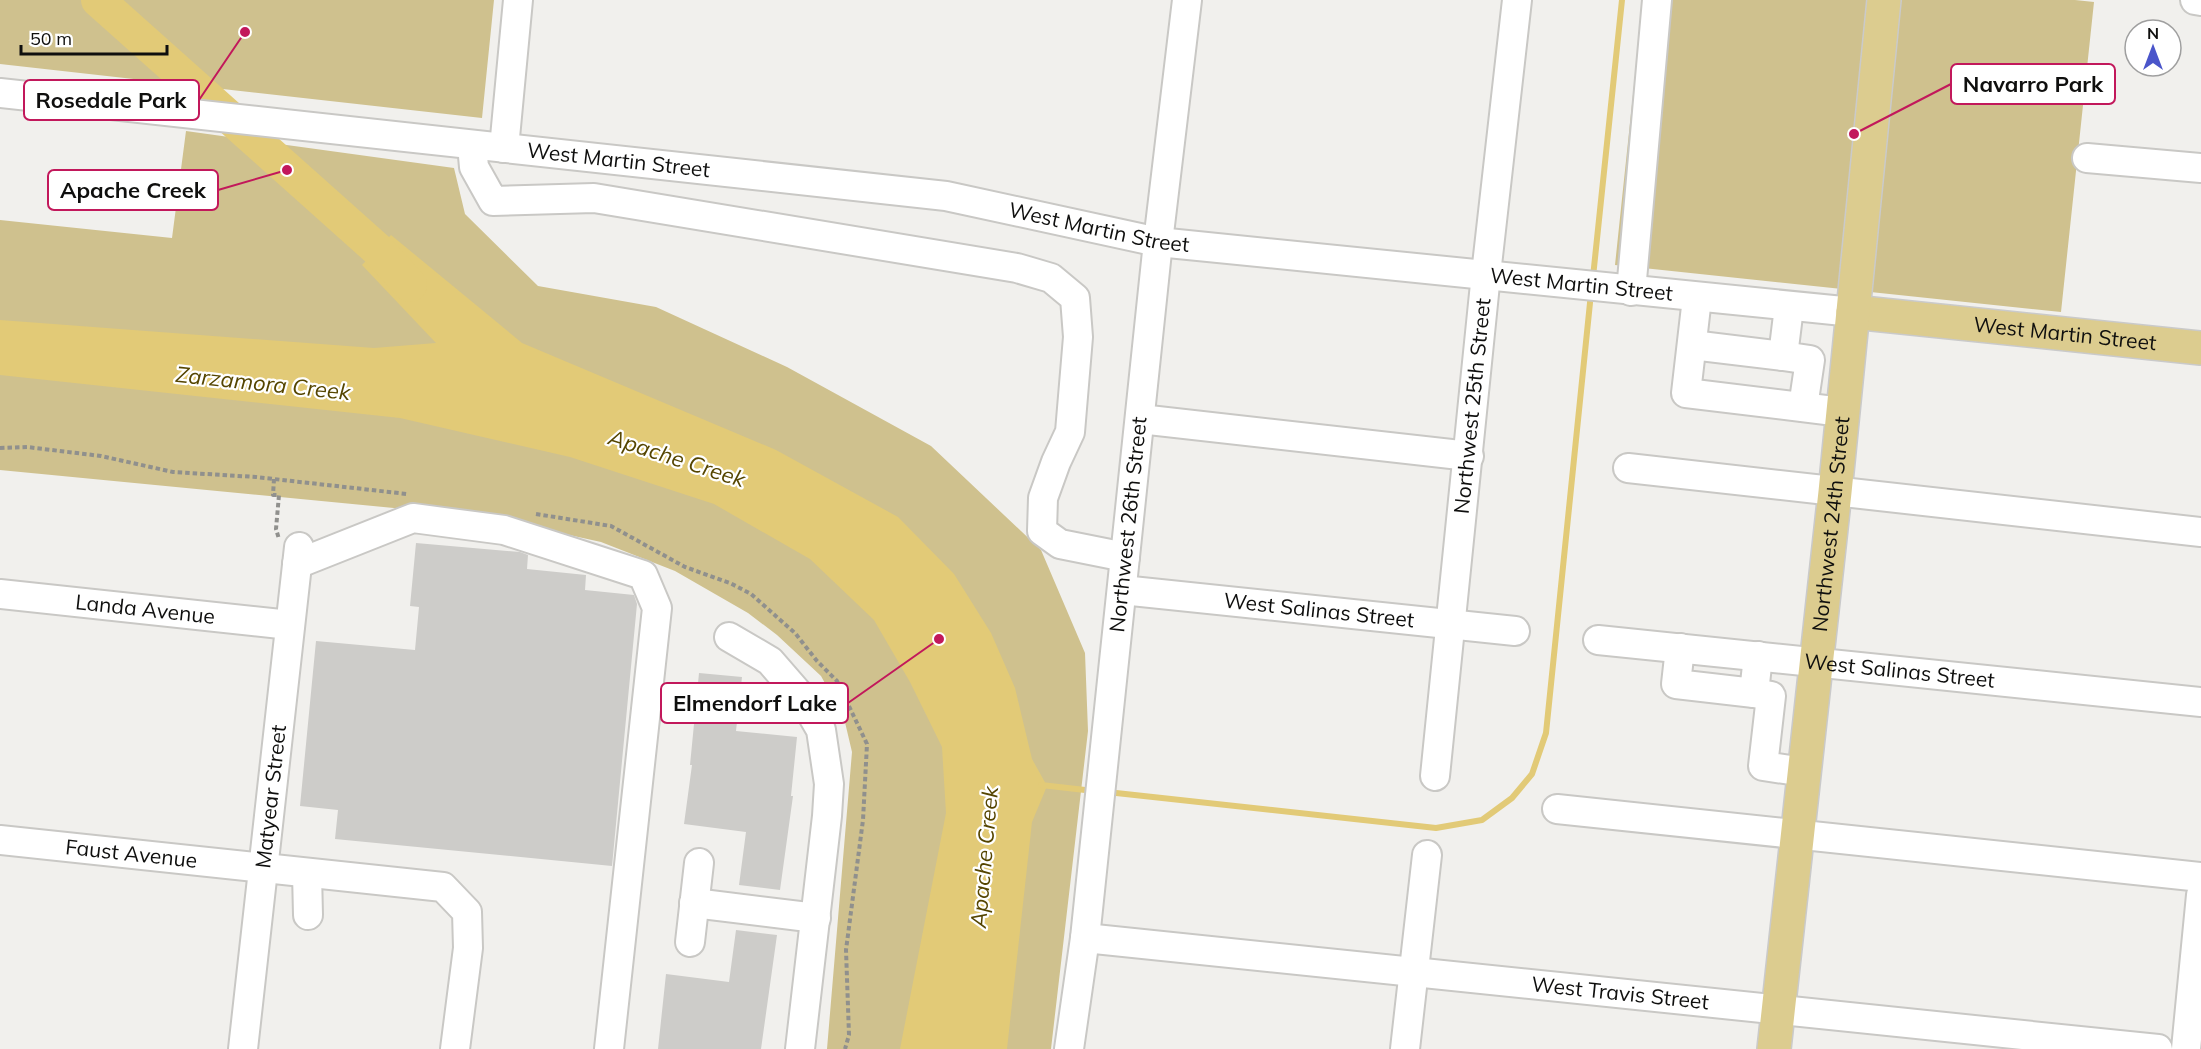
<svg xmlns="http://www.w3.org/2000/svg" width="2201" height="1049" font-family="Mulish,sans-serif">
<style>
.green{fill:#cfc18e}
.water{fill:#e2ca77}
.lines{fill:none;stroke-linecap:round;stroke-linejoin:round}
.stream{stroke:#e2ca77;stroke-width:6}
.river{stroke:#e2ca77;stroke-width:34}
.building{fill:#cdccc9}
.minor-casing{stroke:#c9c8c5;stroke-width:32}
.major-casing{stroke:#cacaca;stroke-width:36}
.path{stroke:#90908d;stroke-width:4;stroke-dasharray:4.5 3;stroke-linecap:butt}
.minor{stroke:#fff;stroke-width:28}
.major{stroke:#dccc8f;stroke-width:33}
.labels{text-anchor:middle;stroke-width:4.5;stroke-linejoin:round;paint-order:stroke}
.street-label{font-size:21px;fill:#0f0f0e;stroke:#fff}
.water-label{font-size:22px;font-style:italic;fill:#554500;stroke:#fff}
.leader{fill:none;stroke:#c2185b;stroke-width:2}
.callout-dot{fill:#c2185b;stroke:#fff;stroke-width:2}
.callout{fill:#fff;stroke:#c2185b;stroke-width:2}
.callout-label{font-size:22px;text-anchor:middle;font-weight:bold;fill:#0f0f0e}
</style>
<rect width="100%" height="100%" fill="#f1f0ed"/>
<path class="green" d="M0 0H494L482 118 0 64Z
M1643 0H2075L2094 2 2061 312 1615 265Z
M186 131 454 168 465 214 538 286 656 307 787 367 931 446 1041 550 1085 653 1088 731 1051 1049H827L852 752 844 718 821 676 777 635 748 613 675 571 601 542 487 517 0 470V220L172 238Z"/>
<path class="water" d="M391 235 522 343 776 450 898 517 954 574 991 633 1015 688 1032 759 1047 786 1032 822 1007 1049H900L946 813 942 747 910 682 874 620 810 559 714 504 570 457 400 418 0 375V320L374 348 436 343 362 265Z"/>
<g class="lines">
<path class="stream" d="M1593 277 1622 0
M1041 785 1094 791
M1107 792 1436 828 1482 820 1512 798 1532 774 1546 733 1591 293"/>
<path class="river" d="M98 0 378 250 410 285"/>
</g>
<path class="building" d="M416 543 520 552 528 555 527 569 586 575 585 590 634 595 637 604 612 866 335 839 338 810 300 806 316 641 415 650 419 607 410 606Z
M699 673 742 677 736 731 797 737 791 796H793L780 890 739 885 746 832 684 824 692 765H690Z
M736 930 777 935 761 1049H658L666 974 729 982Z"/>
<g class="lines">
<g class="minor-casing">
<g id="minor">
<path d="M2195 0 2201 1"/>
<path id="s1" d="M0 93 946 196 1158 242 1853 312"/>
<path d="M472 145 474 167 493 201 594 198 1017 268 1051 278 1075 298 1078 337 1070 432 1056 462 1043 498 1042 531 1060 544 1125 557"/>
<path d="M504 148 518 0"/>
<path d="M2087 158 2201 168"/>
<path d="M1631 291 1657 0"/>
<path d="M1697 298 1686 393 1842 412"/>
<path d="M1789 307 1783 356 1810 360 1803 407"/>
<path d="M1692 345 1783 356"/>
<path d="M1140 419 1469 456"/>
<path d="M1628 468 2201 532"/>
<path d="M297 564 413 518 504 530 643 575 657 608 609 1049"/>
<path id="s2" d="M1122 590 1515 631"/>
<path id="s3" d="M0 594 290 625"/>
<path d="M729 637 770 661 803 699 821 730 829 784 827 816 800 1049"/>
<path id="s4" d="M1598 640 2201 702"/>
<path d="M1680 648 1676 684 1754 693 1758 656"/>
<path d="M1754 693 1771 696 1763 766 1804 772"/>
<path id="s5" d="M1435 776 1486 274 1517 0"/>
<path d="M1557 809 2201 877"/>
<path id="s6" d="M0 840 443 887 467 912 468 948 455 1049"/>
<path d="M307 873 308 915"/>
<path d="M694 903 816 918"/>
<path id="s7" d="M1085 938 2158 1049"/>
<path d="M690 942 699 863"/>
<path id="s8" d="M243 1049 299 547"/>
<path id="s9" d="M1069 1049 1085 938 1158 242 1187 0"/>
<path d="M1405 1049 1427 855"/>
<path d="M2186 1049 2201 895"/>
</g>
</g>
<g class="major-casing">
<g id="major">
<path id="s10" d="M1853 312 2201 348"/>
<path id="s11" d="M1774 1049 1835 492 1884 0"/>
</g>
</g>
<path class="path" d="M0 448 27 447 101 456 173 472 256 477 407 494
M274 479 273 495H279L276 529 279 539
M536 514 611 526 685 567 730 583 751 594 795 633 817 661 837 681 867 744 863 820 846 950 849 1035 845 1049"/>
<use href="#minor" class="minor"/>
<use href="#major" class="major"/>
</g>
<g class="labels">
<g class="street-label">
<text dy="7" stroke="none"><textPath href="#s1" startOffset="622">West Martin Street</textPath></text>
<text dy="7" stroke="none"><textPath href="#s1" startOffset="1108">West Martin Street</textPath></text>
<text dy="7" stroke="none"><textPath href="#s1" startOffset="1594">West Martin Street</textPath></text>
<text dy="7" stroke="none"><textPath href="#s10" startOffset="213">West Martin Street</textPath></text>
<text dy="7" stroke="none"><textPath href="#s5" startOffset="372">Northwest 25th Street</textPath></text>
<text dy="7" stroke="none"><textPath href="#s9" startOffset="528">Northwest 26th Street</textPath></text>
<text dy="7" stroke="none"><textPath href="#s11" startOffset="528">Northwest 24th Street</textPath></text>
<text dy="7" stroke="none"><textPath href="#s3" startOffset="146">Landa Avenue</textPath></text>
<text dy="7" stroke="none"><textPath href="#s2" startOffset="198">West Salinas Street</textPath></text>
<text dy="7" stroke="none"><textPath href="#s4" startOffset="303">West Salinas Street</textPath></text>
<text dy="7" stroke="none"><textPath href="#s8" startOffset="254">Matyear Street</textPath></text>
<text dy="7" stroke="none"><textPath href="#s6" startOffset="132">Faust Avenue</textPath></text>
<text dy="7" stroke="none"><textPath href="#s7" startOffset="538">West Travis Street</textPath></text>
</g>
<g class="water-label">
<text transform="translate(263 383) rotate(6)" y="8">Zarzamora Creek</text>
<text transform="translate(677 458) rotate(18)" y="8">Apache Creek</text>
<text transform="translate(984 857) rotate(-85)" y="8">Apache Creek</text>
</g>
</g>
<path class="leader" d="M1854 134L1951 84M245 32L199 100M287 170L218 190M939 639L848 703"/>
<g class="callout-dot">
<circle cx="1854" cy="134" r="6"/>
<circle cx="245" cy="32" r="6"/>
<circle cx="287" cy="170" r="6"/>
<circle cx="939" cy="639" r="6"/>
</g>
<g class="callout">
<rect x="1951" y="64" width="164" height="40" rx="6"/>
<rect x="24" y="80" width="175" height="40" rx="6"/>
<rect x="48" y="170" width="170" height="40" rx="6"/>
<rect x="661" y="683" width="187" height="40" rx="6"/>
</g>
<g class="callout-label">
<text x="2033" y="92">Navarro Park</text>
<text x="111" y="108">Rosedale Park</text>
<text x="133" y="198">Apache Creek</text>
<text x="755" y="711">Elmendorf Lake</text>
</g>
<g transform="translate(2153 48)"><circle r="28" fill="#ffffff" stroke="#9f9f9f" stroke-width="1.5"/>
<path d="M0-4.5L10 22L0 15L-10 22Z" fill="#4a55ca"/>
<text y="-9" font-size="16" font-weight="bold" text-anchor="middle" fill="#0f0f0e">N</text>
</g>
<path d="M21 45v9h146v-9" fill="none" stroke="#0f0f0e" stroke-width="3"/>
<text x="30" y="45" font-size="18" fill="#0f0f0e" stroke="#ffffff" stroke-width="4.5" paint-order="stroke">50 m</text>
</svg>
